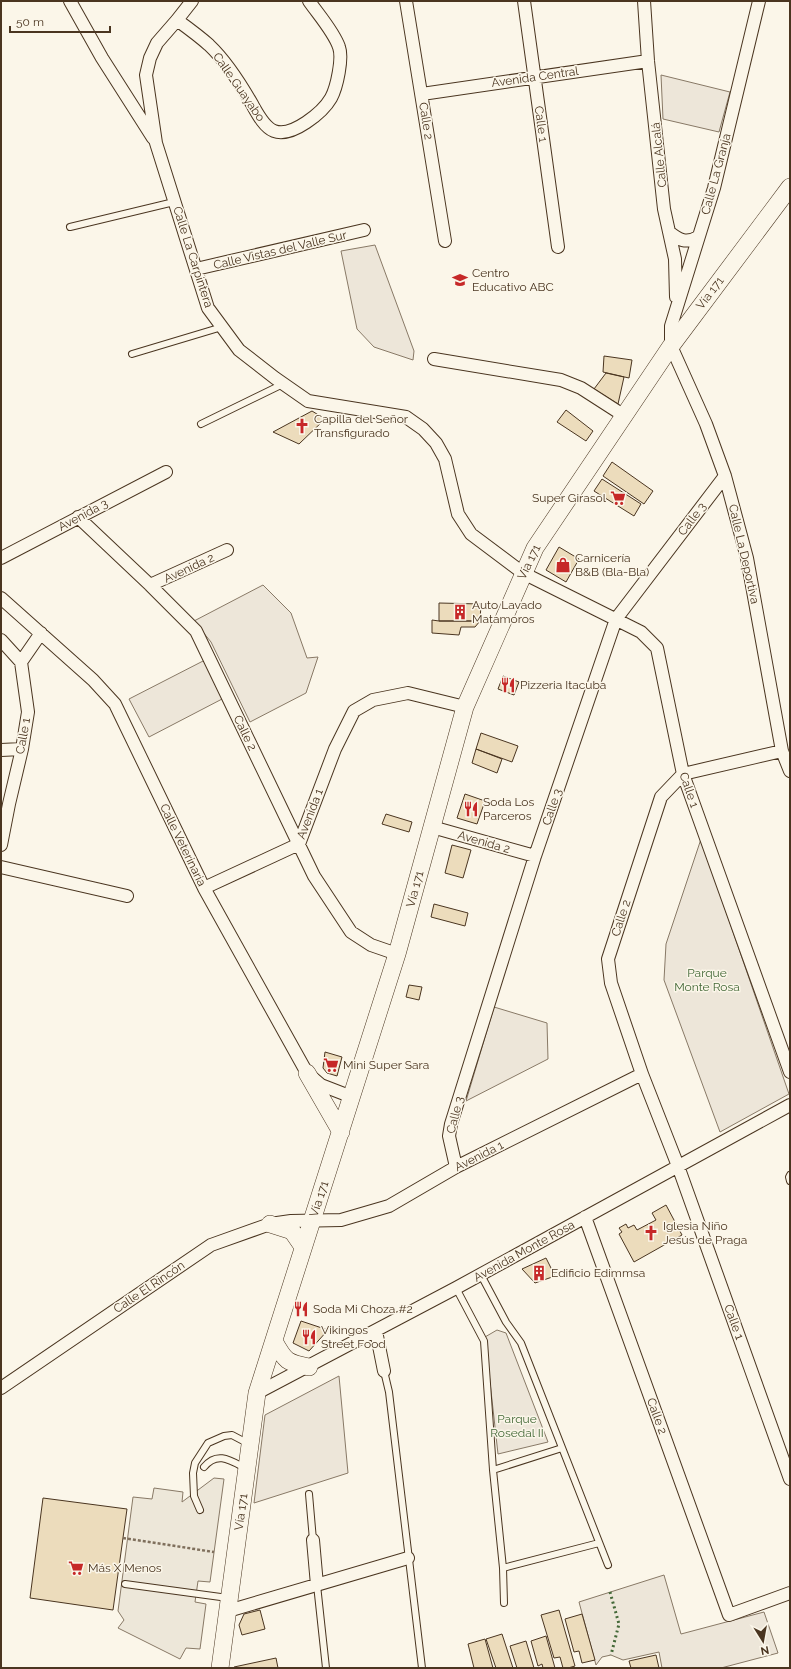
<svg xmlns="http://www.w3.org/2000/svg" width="791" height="1669" font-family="Raleway,sans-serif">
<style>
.green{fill:#ede6d9;stroke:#887966}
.parking{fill:#ede7d9;stroke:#887966}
.building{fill:#ecdcbc;stroke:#4a3520}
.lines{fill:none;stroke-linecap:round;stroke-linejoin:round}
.lane-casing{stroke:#4a3520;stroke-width:8}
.street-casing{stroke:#4a3520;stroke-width:14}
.secondary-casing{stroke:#4a3520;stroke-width:18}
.path{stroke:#7f6f5c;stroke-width:2.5;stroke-dasharray:3 2;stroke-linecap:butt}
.lane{stroke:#fbf6e9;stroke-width:6}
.street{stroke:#fbf6e9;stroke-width:12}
.secondary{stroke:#fbf6e9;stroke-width:17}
.hedge{stroke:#436837;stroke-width:3;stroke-dasharray:2 3;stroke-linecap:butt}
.labels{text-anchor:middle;stroke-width:3;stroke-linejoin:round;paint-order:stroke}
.street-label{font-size:12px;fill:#4a3520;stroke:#fbf6e9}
.poi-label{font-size:12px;fill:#4a3520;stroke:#fbf6e9;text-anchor:start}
.park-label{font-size:12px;fill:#436837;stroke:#fbf6e9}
</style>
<rect width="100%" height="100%" fill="#fbf6e9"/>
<path class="green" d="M661 75 730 92 719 132 663 119Z
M375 245 414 351 413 360 374 347 357 329 341 251Z
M263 585 291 613 307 658 318 657 306 693 250 722 211 642 194 621Z
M205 660 224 698 149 737 129 699Z
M701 839 789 1094 720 1132 664 980 666 944Z
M494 1007 547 1023 548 1059 466 1101Z
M497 1330 506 1333 548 1442 498 1454 485 1337Z
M339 1376 348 1473 254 1503 265 1415Z
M664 1575 681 1634 764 1612 778 1653 721 1668H662L659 1652 623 1660 611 1655 602 1657 596 1665 579 1602Z"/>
<path class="parking" d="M214 1478 224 1479 210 1582 198 1581 195 1602 206 1604 200 1649 186 1648 180 1659 118 1628 124 1620 118 1611 133 1497 152 1499 154 1488 183 1492 182 1502Z"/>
<path class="building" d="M604 356 632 360 629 378 603 372Z
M606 373 624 377 618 404 594 389Z
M566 410 593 431 586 441 557 422Z
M312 411 325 419 299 444 273 432Z
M612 462 653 491 644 504 603 476Z
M602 479 641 504 634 516 594 491Z
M559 547 579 559 566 582 546 570Z
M439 603 481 604 480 621H439Z
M432 620 439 621H480L475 627H461L459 635 432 633Z
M503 676 519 682 514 695 498 689Z
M481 733 518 746 512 762 476 749Z
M476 749 502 759 497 773 472 763Z
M465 794 485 801 477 824 457 818Z
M386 814 412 822 409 832 382 824Z
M452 845 471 850 463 878 445 873Z
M434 904 468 913 465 926 431 917Z
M409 985 422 987 419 1000 406 997Z
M325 1052 342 1057 337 1076 327 1073 323 1068Z
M666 1205 682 1235 634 1262 619 1234 622 1232 619 1228 626 1224 628 1228 634 1225 637 1230 656 1220 652 1213Z
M546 1258 555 1276 535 1283 522 1269Z
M301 1321 328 1330 309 1351 293 1343Z
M43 1498 127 1509 113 1610 30 1598Z
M260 1610 265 1629 242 1635 239 1625 244 1614Z
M559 1610 575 1666 568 1668H563L560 1657 554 1658 541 1615Z
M582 1614 595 1660 582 1663 579 1651 574 1652 565 1619Z
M502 1634 513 1668H496L486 1639Z
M546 1636 555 1668H543L542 1664 538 1666 531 1641Z
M485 1639 493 1668H474L468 1644Z
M526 1641 534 1668H517L510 1646Z
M656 1655 659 1668H631L629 1661Z
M276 1658 278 1668H234V1667Z"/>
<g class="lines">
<g class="lane-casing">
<path id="lane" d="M70 227 174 202
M132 354 222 327
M201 424 283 384
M790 1175 789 1177 790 1181
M481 1275 506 1322 521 1343 608 1565
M456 1288 484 1341 493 1470 503 1568 504 1603
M384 1371 389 1392 422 1668
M204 1467C217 1451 230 1460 245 1468
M493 1470 562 1448
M309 1494 313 1540
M200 1510 194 1496 193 1473 195 1463 208 1443 224 1436 232 1435 249 1444
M503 1568 599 1543
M125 1584 228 1598
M317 1585 326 1668"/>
</g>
<g class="street-casing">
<path id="street" d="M70 1 102 58 153 138
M192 1 177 20 157 43 150 58 146 75 156 143 208 308 239 350 275 378 308 401 406 417 423 429 436 443 445 459 458 514 471 534 523 573 641 632 657 648 683 774 790 1072
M406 1 445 241
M524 1 558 247
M644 1 648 61 664 209 675 259 676 297
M759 1 714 188 671 326V346L706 424 725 476 747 558 782 751 790 771
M177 20C188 28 199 36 209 45 226 61 240 83 252 104 257 113 264 127 274 131 292 138 323 112 331 98 337 87 343 58 339 47 334 32 318 14 309 1
M422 94 648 61
M669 232C679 240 686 244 698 237
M196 269 364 230
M434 359 561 380 581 388 623 415
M78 517 150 585 196 631 314 876 351 932 371 945 397 954
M1 558 166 472
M150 585 227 550
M1 598 93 680 115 704 204 888 307 1073 321 1085 352 1097
M1 640 21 662
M1 750 22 749
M782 751 683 774 661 797 608 959 611 983 642 1074 678 1166 790 1479
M432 827 535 856
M1 845 9 804 22 749 28 712 21 662 41 633
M1 867 127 896
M204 888 299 844 335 749 354 711 373 700 408 693 465 707
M456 1167 449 1136 451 1124 535 856 616 619 725 476
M585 1217 729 1615 790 1593
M376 1331 384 1371
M1 1388 211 1245 270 1224 291 1221 341 1220 389 1206 456 1167 642 1074
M257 1393 456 1288 790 1105
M313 1540 317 1585
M228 1611 408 1558"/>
</g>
<g class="secondary-casing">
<path id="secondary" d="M307 1073 341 1132
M270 1224 292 1231 303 1247
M274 1341C285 1361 287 1363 309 1367
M220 1668 257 1393 397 954 465 707 535 548 671 346 790 187"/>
</g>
<path class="path" d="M123 1538 214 1552"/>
<use href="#lane" class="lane"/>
<use href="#street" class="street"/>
<use href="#secondary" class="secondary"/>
<path class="hedge" d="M610 1592 619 1624 611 1655"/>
</g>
<defs>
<g id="school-bare" transform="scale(1.2)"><path d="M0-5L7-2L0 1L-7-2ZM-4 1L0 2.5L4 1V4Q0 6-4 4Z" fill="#c62828" stroke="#fbf6e9" stroke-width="2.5" paint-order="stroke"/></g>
<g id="church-bare" transform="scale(1.2)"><path d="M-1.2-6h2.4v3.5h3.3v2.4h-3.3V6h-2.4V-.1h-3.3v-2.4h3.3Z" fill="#c62828" stroke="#fbf6e9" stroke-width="2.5" paint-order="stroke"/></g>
<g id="supermarket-bare" transform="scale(1.2)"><path d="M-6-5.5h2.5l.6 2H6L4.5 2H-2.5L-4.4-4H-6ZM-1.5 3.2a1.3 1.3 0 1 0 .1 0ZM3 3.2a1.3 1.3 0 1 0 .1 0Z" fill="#c62828" stroke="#fbf6e9" stroke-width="2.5" paint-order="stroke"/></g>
<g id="shop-bare" transform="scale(1.2)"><path d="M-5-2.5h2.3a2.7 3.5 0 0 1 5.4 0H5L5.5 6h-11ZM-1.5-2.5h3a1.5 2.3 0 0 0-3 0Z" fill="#c62828" stroke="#fbf6e9" stroke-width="2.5" paint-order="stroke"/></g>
<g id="building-bare" transform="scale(1.2)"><path d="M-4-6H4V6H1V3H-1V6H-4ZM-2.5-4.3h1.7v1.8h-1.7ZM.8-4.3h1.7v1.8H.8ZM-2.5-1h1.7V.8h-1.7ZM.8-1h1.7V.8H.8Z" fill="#c62828" stroke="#fbf6e9" stroke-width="2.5" paint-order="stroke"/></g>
<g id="restaurant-bare" transform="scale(1.2)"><path d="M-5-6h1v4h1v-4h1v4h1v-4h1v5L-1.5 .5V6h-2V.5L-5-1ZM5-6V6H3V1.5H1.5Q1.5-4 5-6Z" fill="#c62828" stroke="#fbf6e9" stroke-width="2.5" paint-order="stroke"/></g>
</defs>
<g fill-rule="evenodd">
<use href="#school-bare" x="460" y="280"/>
<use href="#church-bare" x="302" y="426"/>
<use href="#supermarket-bare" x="618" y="498"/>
<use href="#shop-bare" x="563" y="565"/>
<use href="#building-bare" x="460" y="612"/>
<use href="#restaurant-bare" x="508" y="685"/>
<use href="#restaurant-bare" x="471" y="809"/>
<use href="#supermarket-bare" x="331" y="1065"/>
<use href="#church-bare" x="651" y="1233"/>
<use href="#building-bare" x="539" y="1273"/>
<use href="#restaurant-bare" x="301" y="1309"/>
<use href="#restaurant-bare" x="309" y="1337"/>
<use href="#supermarket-bare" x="76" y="1568"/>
</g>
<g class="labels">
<g class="street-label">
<text transform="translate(535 77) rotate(-8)" y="4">Avenida Central</text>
<text transform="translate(239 87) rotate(55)" y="4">Calle Guayabo</text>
<text transform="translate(426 121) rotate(81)" y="4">Calle 2</text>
<text transform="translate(541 124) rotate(82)" y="4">Calle 1</text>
<text transform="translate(659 155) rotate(-96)" y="4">Calle Alcalá</text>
<text transform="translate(716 174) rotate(-75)" y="4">Calle La Granja</text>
<text transform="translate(280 250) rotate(-13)" y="4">Calle Vistas del Valle Sur</text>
<text transform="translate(193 257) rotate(72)" y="4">Calle La Carpintera</text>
<text transform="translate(710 293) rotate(-53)" y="4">Vía 171</text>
<text transform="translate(83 515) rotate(-28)" y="4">Avenida 3</text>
<text transform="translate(692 519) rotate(-53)" y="4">Calle 3</text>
<text transform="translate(744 554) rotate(77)" y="4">Calle La Deportiva</text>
<text transform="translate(529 562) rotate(-64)" y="4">Vía 171</text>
<text transform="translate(189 568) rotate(-25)" y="4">Avenida 2</text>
<text transform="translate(245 733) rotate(64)" y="4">Calle 2</text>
<text transform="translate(23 736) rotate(-80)" y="4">Calle 1</text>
<text transform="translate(689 790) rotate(71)" y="4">Calle 1</text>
<text transform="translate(552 807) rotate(-71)" y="4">Calle 3</text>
<text transform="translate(310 814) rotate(-69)" y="4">Avenida 1</text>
<text transform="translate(484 842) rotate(16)" y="4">Avenida 2</text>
<text transform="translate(183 845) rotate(64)" y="4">Calle Veterinaria</text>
<text transform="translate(415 889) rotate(-75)" y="4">Vía 171</text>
<text transform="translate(621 918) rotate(-72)" y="4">Calle 2</text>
<text transform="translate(455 1115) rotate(-76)" y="4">Calle 3</text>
<text transform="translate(479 1156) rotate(-27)" y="4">Avenida 1</text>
<text transform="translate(319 1199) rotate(-72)" y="4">Vía 171</text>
<text transform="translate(524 1251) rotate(-29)" y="4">Avenida Monte Rosa</text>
<text transform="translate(149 1287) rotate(-34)" y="4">Calle El Rincón</text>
<text transform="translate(734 1322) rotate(70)" y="4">Calle 1</text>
<text transform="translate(657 1416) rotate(70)" y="4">Calle 2</text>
<text transform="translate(241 1512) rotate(-82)" y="4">Vía 171</text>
</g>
<g class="poi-label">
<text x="472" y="277">Centro<tspan x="472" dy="14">Educativo ABC</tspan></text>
<text x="314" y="423">Capilla del Señor<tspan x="314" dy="14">Transfigurado</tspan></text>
<text x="606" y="502" text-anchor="end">Super Girasol</text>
<text x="575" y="562">Carnicería<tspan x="575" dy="14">B&amp;B (Bla-Bla)</tspan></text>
<text x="472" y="609">Auto Lavado<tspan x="472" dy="14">Matamoros</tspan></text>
<text x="520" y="689">Pizzeria Itacuba</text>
<text x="483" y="806">Soda Los<tspan x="483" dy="14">Parceros</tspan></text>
<text x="343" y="1069">Mini Super Sara</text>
<text x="663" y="1230">Iglesia Niño<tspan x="663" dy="14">Jesús de Praga</tspan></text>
<text x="551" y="1277">Edificio Edimmsa</text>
<text x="313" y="1313">Soda Mi Choza #2</text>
<text x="321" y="1334">Vikingos<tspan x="321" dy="14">Street Food</tspan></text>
<text x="88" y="1572">Más X Menos</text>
</g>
<g class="park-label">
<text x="707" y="977">Parque<tspan x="707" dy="14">Monte Rosa</tspan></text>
<text x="517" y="1423">Parque<tspan x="517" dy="14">Rosedal II</tspan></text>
</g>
</g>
<rect width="791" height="1669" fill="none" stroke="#4a3520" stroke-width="4"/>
<g transform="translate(763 1641) rotate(169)" stroke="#fbf6e9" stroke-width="3" paint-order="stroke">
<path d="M0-3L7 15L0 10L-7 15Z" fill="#4a3520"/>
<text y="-6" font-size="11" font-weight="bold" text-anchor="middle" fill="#4a3520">N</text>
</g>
<path d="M10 26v6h100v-6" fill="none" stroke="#4a3520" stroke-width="2"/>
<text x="16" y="26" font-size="12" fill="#4a3520" stroke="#fbf6e9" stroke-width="3" paint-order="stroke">50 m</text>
</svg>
